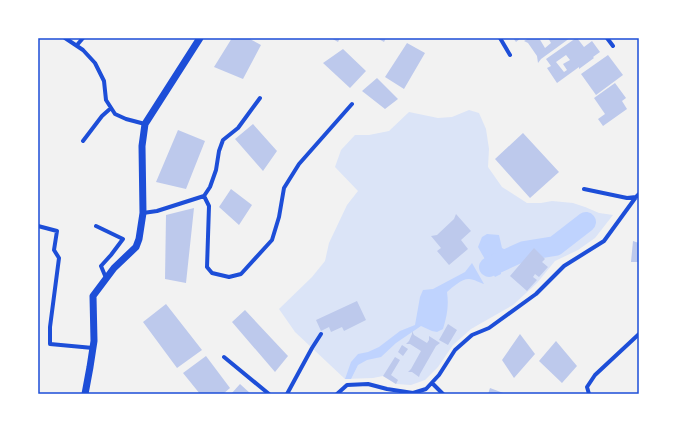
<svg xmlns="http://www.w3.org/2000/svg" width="677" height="432" font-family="Barlow,sans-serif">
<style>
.green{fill:#dbe4f7}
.water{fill:#bfd3fe}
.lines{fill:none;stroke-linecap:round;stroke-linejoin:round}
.river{stroke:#bfd3fe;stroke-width:20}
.building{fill:#bdc9ec;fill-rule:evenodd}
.minor{stroke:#1d4ed8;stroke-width:4}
.tertiary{stroke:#1d4ed8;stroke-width:7}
.neatline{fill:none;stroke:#1d4ed8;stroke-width:1.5}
</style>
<rect width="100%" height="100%" fill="#f2f2f2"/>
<path class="green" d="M469 110 479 113 486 129 489 149 488 167 502 187 527 203H541L552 201 573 203 585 207 599 213 613 215 595 238 578 250 555 261 537 283 513 305 471 329 453 345 438 367 425 380 411 385 396 384 383 376 373 378 345 379 295 332 279 309 312 277 325 261 329 243 347 205 358 191 335 167 341 150 355 135H369L389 131 409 112 438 118 452 117Z"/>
<path class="water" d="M487 234 499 235 502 248 508 251 514 249 524 251C516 264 512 261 501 269V274L495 277 478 247 482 237Z
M472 263 484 284C480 283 474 279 469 279 461 279 453 287 447 292 449 306 447 316 443 329L437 332 432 331 421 326 396 343 381 357 367 360 358 365 351 379H345L351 362 358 354 368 352 379 347 400 331 415 325 420 297 423 290 433 289 465 272Z"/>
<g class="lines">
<path class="river" d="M489 267 524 251 555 246 586 222"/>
</g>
<path class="building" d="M232 38H248L261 45 243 79 214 67Z
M331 38H340L338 42Z
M377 38H386L384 42Z
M513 38H521L516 42Z
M529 38H539L545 48 551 43 548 38H570L541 59 538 63 537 56 528 43 524 41Z
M576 38H577L584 47 592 41 600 52 593 57 594 58 579 69V67L557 83 547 68 551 66 546 59ZM566 55 570 60 563 64 567 70 564 72 556 62Z
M407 43 425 53 404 89 385 77Z
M343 49 366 71 350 88 323 63Z
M608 55 623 75 596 95 581 74Z
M377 78 398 99 385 109 362 91Z
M615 83 626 98 622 101 627 109 603 126 598 119 605 114 594 98Z
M253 124 277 151 263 171 235 139Z
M178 130 205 141 186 189 156 182Z
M523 133 559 172 530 198 495 159Z
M231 189 252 205 239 225 219 207Z
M194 208 186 283 165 279 166 215Z
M456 214 471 231 461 240 468 249 449 265 437 251 441 248 431 236 437 235 454 219Z
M633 241 639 243V262H631Z
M534 248 545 259 542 262 548 267 539 277 535 274 533 277 537 280 527 291 510 276Z
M357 301 366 320 344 331 342 327 331 332 329 327 321 331 316 320Z
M166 304 202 350 177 368 143 322Z
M245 310 288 356 275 372 232 322Z
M448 324 457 330 448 345 439 340Z
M412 331 414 335 427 343 429 340V336L440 343 436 346 420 374 419 377 412 372H408L411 369 421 351 410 344H406L409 341 412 334Z
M520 334 535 354 514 378 502 360Z
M556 341 577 366 562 383 539 361Z
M402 345 408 349 403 356 398 352Z
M206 356 230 388 223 394H200L183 373Z
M395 357 400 360 391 375 398 380 396 384 383 376Z
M240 384 251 394H231Z
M490 388 506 394H488Z"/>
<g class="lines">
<path class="minor" d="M65 38 83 50 95 63 104 81 106 100 115 114 126 119 145 124
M500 38 510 55
M607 38 613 46
M77 45 83 38
M83 141 102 116 111 108
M584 189 627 198 636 197
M204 196 209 206 207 267 212 273 229 277 241 274 272 240 279 217 284 188 299 164 352 104
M143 213 157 211 204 196 210 187 216 170 219 151 223 140 238 128 260 98
M38 226 57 231 54 250 59 258 50 327V344L93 348
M96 226 123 239 111 255 101 266 106 278
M224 357 269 394
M432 383 443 394
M287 394 312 348 321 334
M337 394 347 385 368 384 387 389 413 393 426 389 439 375 455 350 472 335 489 328 536 294 564 266 604 241 636 197 639 194
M589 394 587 387 595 375 639 334"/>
<path class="tertiary" d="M85 394 90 367 94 341 93 296 114 268 136 247 139 239 143 213 142 146 145 124 200 38"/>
</g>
<rect width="677" height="432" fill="none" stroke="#ffffff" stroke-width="78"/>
<rect x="39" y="39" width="599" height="354" class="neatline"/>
</svg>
